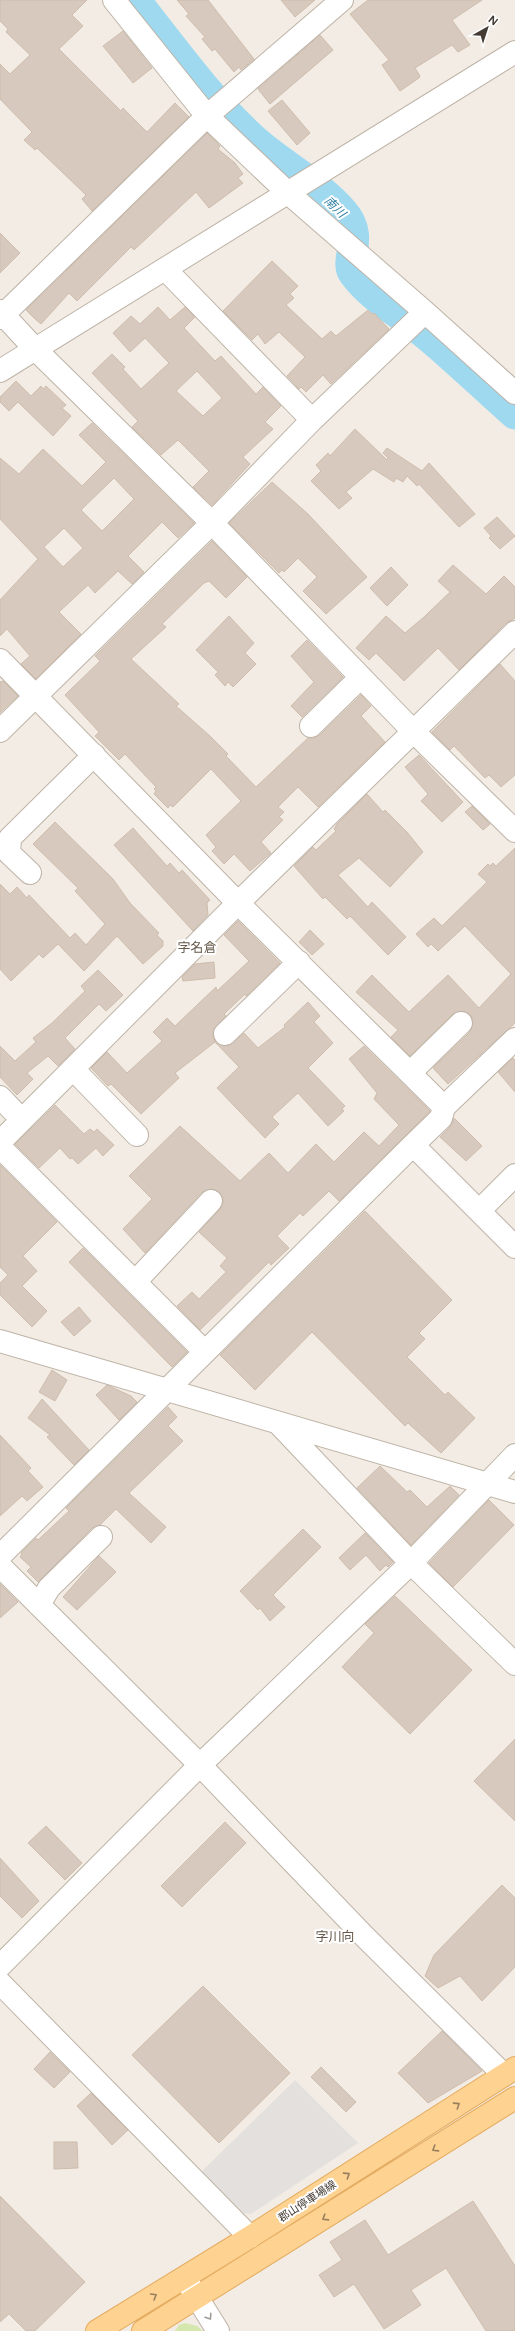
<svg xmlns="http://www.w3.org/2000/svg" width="515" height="2331" font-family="Figtree,'Noto Sans JP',sans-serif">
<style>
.green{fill:#d4e7ac}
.parking{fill:#e3e0dd}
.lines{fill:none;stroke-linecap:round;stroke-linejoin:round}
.river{stroke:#9fd9f0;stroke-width:31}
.building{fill:#d7c9bd;stroke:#cfbdad;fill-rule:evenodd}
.minor-casing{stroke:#beb3a7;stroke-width:24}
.major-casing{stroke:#e4ac61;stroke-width:24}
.minor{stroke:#fff;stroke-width:22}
.major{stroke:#fed291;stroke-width:22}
.oneway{stroke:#98805e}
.oneway2{stroke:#a29e9a}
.labels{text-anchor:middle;stroke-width:4;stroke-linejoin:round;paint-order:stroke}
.street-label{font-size:11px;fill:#443c34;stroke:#fff}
.water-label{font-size:12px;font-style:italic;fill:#2a7da0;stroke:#fff}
.quarter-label{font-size:13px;fill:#67594b;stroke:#fff}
</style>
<rect width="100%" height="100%" fill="#f2ece4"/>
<path class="green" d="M185 2323 197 2326 203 2331H175L179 2325Z"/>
<path class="parking" d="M295 2080 358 2143 251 2214 244 2213 201 2172Z"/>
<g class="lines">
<path class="river" d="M135 0C173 48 209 99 254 140 282 165 319 184 343 212 366 238 343 260 354 274 372 298 400 313 423 332 455 358 484 387 515 414"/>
</g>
<path class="building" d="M0 0H87L72 15 83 26 59 49 121 111 123 108 147 132 175 103 189 117 92 211 82 199 86 195 37 148 35 150 24 140 32 132 0 99V64L10 74 30 55 6 32 8 29 0 21Z
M177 0H208L254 59 241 70 239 67 234 72 215 49 212 51 202 39 205 37 186 16 189 14Z
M281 0H315L295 17Z
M368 0H482L452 20 470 45 458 52 452 45 415 68 420 76 419 78 400 91 382 65 389 60 350 14Z
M123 31 152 68 133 83 103 46Z
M320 35 333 50 270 104 258 89Z
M282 100 310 133 297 145 268 111Z
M207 133 220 146 218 149 235 163 243 174 238 178 243 183 209 208 196 192 134 250 131 247 77 301 69 293 41 324 35 319 26 310Z
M0 233 20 253 0 273Z
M272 261 298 286 290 294 294 298 286 305 322 339 331 331 336 336 368 310 372 314 374 313 389 329 331 384 323 375 306 392 301 387 299 389 287 376 305 357 279 332 265 344 258 334 252 340 223 311Z
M158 307 170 320 185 307 195 317 184 328 215 361 221 356 256 394 263 387 281 406 265 422 273 429 243 457 250 464 212 505 193 487 209 471 178 440 161 455 132 427 138 421 92 373 112 354 125 367 123 369 141 389 169 363 145 338 130 352 113 333 131 316 140 324ZM197 371 222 398 203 416 176 391Z
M16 381 31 396 41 386 43 389 46 386 66 405 62 408 71 416 53 436 18 402 9 411 0 402V397Z
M92 423 194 523 178 538 162 522 128 556 144 572 132 584 118 571 95 593 88 585 59 612 81 634 36 679 21 664 30 656 7 629 0 636V600L38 559 0 519V458L19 474 43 449 82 486 106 462 79 435ZM114 478 134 499 102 531 81 510ZM64 528 83 548 63 567 44 547Z
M355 429 387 460 388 458 383 453 387 448 422 471 429 463 475 514 459 527 419 484 417 486 407 476 403 482 396 478 394 482 373 469 346 492 352 498 339 509 311 481 321 471 316 465 328 453 330 456Z
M272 482 308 514 367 577 326 614 303 591 317 577 298 558 284 572 282 570 279 573 229 523Z
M497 517 515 536 500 549 489 538 491 536 484 528Z
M212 541 247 577 226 598 209 581 204 583 162 624 166 627 131 659 179 704 176 706 210 736 228 754 226 756 256 787 308 738H314L320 735 361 695 371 706 361 716 385 742 318 807 298 787 278 807 284 812 279 817 283 820 261 842 271 853 250 871 234 854 224 864 212 851 216 847 206 835 241 801 211 769 173 807 170 805 168 808 154 794 156 791 154 789 156 787 125 754 119 760 95 736 99 732 65 695 100 661 95 656Z
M453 565 486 594 504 576 515 587V618L506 623 459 670 438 648 404 681 376 653 369 660 356 648 386 616 405 633 424 617 450 592 438 581Z
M391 567 408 585 387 606 370 588Z
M229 616 254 643 245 653 256 664 233 687 228 682 225 686 215 675 218 672 196 650Z
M307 640 343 677 302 717 291 706 314 682 291 656Z
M500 664 515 681V775L501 787 489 775 485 778 454 746 450 750 432 732Z
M3 681 18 696 0 713V682Z
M419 755 463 802 442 822 421 801 428 794 405 767Z
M367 794 383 812 385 810 407 832 423 852 390 887 359 858 338 875 368 907 372 902 406 937 388 955 350 916 347 919 325 897 323 899 294 866 313 847 316 850 336 831 334 829 337 824Z
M472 806 490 824 483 830 465 812Z
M55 822 113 879 130 903 159 933 157 935 163 941V946L143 964 117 936 84 971 58 944 43 958 39 954 11 981 0 969V884L10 894 17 887 27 898 29 895 70 938 75 933 86 945 105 924 75 891 78 888 33 844Z
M133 828 167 866 170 863 179 873 182 870 210 900 207 903 208 915 193 931 114 845Z
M515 848V1023L448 1084 433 1068 470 1032 473 1020 470 1014 464 1011 453 1014 410 1056 391 1037 398 1030 356 992 372 975 409 1012 448 975 479 1008 511 974 465 926 438 951 431 944 428 947 416 934 434 918 442 926 487 882 478 874 488 864 490 866 493 863 496 866Z
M238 921 280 963 246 996 245 994 224 1014 226 1016 213 1030V1037L216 1043 228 1046 244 1033 258 1048 285 1027 284 1025 308 1002 320 1016 314 1022 333 1043 308 1068 345 1106 342 1109 344 1111 328 1126 298 1093 272 1117 279 1124 265 1138 217 1088 239 1067 215 1042 175 1073 179 1078 141 1114 111 1084 108 1086 91 1068 107 1052 127 1073 162 1041 153 1032 167 1018 175 1026 216 987 217 991 249 961 224 935Z
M310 930 324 944 312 955 299 942Z
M214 962 215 978 183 981 182 977 195 964Z
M98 970 123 995 106 1011 99 1004 65 1038 75 1049 58 1066 48 1056 27 1073 33 1079 17 1095 0 1077V1046L15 1061 36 1042 33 1038 52 1023 85 991 81 986Z
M364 1046 430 1111 339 1201 329 1191 303 1216 300 1213 277 1236 289 1248 271 1265 269 1262 200 1330 177 1306 192 1292 199 1299 226 1272 220 1266 227 1258 199 1232 220 1209 223 1203V1197L219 1192 213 1189 202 1192 145 1253 123 1229 152 1199 129 1176 180 1126 240 1181 269 1153 288 1173 316 1144 334 1162 364 1132 379 1146 399 1125 374 1099 377 1093 349 1059Z
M513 1058 515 1060V1092L498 1072Z
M55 1105 84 1134 90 1129 94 1132 97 1129 114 1145 103 1156 96 1148 78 1164 72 1158 70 1159 60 1148 39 1168 15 1144Z
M454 1118 482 1146 466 1161 440 1137 450 1127Z
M0 1165 57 1222 23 1256 37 1271 22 1286 47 1311 32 1327 0 1295V1283L8 1275 0 1267Z
M365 1211 452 1300 419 1333 425 1339 407 1357 445 1395 448 1392 475 1418 441 1453 408 1423 405 1426 312 1332 255 1390 220 1355Z
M83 1248 187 1352 172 1367 69 1262Z
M79 1307 91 1321 74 1336 61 1322Z
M52 1370 67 1380 55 1401 39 1392Z
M107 1385 131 1396 137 1402 119 1420 96 1395Z
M42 1399 89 1450 74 1465 47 1437 50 1435 28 1418Z
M168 1407 177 1417 168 1426 183 1441 129 1493 166 1527 151 1543 116 1509 100 1525 92 1528 38 1582 27 1571 31 1567 20 1557 22 1554 21 1553 36 1538 38 1540 69 1511 66 1508Z
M0 1435 31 1468 28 1471 43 1487 27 1501 22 1496 0 1516Z
M380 1466 407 1492 410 1490 427 1507 450 1486 459 1495 411 1545 357 1488Z
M489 1500 514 1525 453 1587 429 1563Z
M303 1529 321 1547 273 1595 285 1607 270 1621 260 1608 258 1610 240 1591Z
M365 1533 393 1562 388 1567 386 1565 380 1571 366 1555 350 1570 339 1558Z
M99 1556 116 1572 77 1610 63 1597Z
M0 1584 18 1602 0 1618Z
M395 1596 472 1670 410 1734 342 1667 374 1633 365 1624Z
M515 1739V1821L474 1781Z
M225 1822 246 1843 182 1907 161 1886Z
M46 1826 82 1863 65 1880 28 1843Z
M0 1858 39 1901 22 1918 0 1896Z
M502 1885 515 1898V1967L482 2001 460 1976 438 1988 425 1976 434 1955Z
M203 1986 290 2073 219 2143 132 2055Z
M442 2031 482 2071 428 2103 398 2073Z
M50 2052 70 2072 54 2088 34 2069Z
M321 2067 356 2102 346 2112 311 2077Z
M91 2093 128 2130 112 2145 77 2106Z
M54 2142H77L78 2168 54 2169Z
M0 2196 85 2282 35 2331H26L9 2314 0 2322Z
M473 2201 515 2266V2331H486L446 2268 411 2290 421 2305 384 2329 354 2284 334 2297 319 2275 342 2260 330 2242 365 2220 388 2255Z"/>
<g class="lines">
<g class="minor-casing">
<path id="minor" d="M114 0 207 116 287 192 425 312 515 393
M165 269 312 420
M0 311 35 349 212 523 414 732 515 831
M0 318 207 116 342 0
M0 371 515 52
M0 660 238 903 444 1107
M311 726 361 677
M0 731 212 523 312 420 425 312
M30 873 9 853 10 838 94 755
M225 1034 299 962
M73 1069 137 1135
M410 1073 461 1023
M0 1097 22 1120
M0 1142 238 903 515 632
M413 1145 515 1247
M0 1147 204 1351
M479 1211 515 1175
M135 1282 211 1201
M0 1341 515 1492
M278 1423 411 1563 515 1664
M0 1556 413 1145 441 1118 444 1107 515 1039
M0 1566 200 1765 365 1937 504 2075
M39 1605 49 1588 101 1537
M0 1966 200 1765 411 1563 515 1455
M0 1983 250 2237
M185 2278 218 2331"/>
</g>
<g class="major-casing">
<path id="major" d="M97 2331 250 2237 515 2068
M143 2331 515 2098"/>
</g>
<use href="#minor" class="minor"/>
<use href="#major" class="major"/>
</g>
<defs><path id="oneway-chevron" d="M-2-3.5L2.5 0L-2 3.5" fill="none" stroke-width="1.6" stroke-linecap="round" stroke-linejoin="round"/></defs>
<g class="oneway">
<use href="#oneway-chevron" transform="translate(457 2105) rotate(-33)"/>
<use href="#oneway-chevron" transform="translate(435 2149) rotate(148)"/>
<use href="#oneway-chevron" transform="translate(347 2175) rotate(-33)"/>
<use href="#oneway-chevron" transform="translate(325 2218) rotate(148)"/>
<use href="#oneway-chevron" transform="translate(154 2296) rotate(-30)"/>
</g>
<use class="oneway2" href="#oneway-chevron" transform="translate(209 2317) rotate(57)"/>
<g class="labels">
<g class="street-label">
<text transform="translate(307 2201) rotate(-33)" y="4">郡山停車場線</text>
</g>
<g class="water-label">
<text transform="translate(335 207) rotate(44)" y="4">南川</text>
</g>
<g class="quarter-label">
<text x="197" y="952">字名倉</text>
<text x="335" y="1941">字川向</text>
</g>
</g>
<g transform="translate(487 28) rotate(39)" stroke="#ffffff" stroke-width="3" paint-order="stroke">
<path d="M0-3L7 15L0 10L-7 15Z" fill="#443c34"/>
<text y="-6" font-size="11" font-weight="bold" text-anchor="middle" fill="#443c34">N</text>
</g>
</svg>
